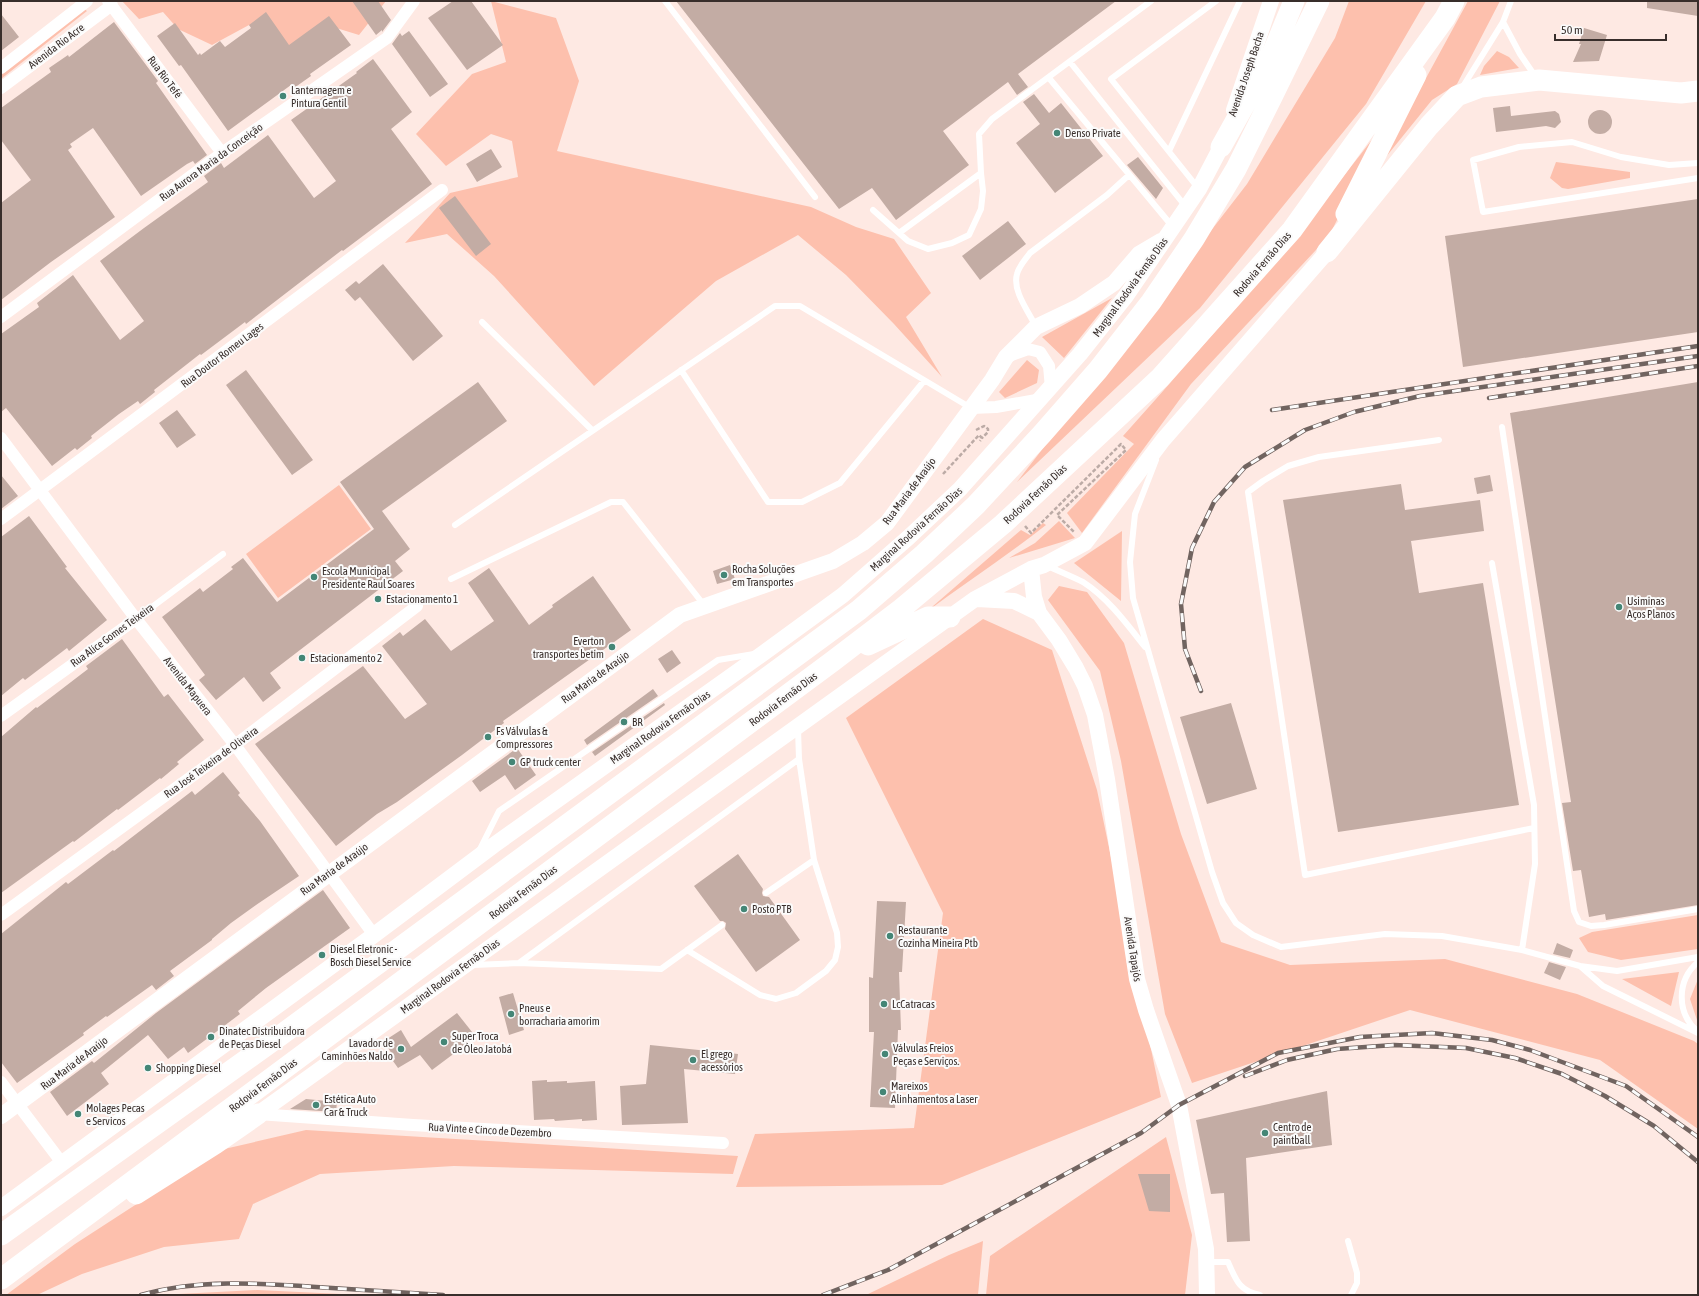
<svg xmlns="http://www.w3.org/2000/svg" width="1699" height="1296" font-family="'Asap Condensed',sans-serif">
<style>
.green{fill:#fdc0ad}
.building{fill:#c3aca4}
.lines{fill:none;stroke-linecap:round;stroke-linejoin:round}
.path{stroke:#bcaba6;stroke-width:2.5;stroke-dasharray:4 2;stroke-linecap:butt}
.lane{stroke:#fff;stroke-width:6}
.street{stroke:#fff;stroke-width:12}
.secondary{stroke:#fff;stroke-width:16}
.highway{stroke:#fff;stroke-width:21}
.rail-casing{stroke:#716460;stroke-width:4.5}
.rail{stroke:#fbfbfb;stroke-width:3;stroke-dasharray:9;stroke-linecap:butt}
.poi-dot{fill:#448676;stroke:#fbfbfb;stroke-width:1.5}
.labels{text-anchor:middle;stroke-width:4;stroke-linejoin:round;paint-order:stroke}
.street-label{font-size:11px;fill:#382e2b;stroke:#fbfbfb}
.poi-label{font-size:11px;fill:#382e2b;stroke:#fbfbfb;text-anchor:start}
</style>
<rect width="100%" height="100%" fill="#fee9e3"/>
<path class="green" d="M122 1H386L359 35 333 27 292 53 249 25 212 45 178 29 163 12 139 19Z
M491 1 556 18 579 81 557 151 811 207 856 227 894 239 931 293 906 317 942 377 894 324 846 275 798 235 716 281 594 386 494 276 447 234 405 243 450 193 518 177 512 141 491 134 446 166 416 134 472 74 506 62Z
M1349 1H1426L1366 104 1200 308 1017 482 1247 184 1335 38Z
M1468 1H1500L1457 84 1432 100 1377 168Z
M83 8 87 11 1 79V73Z
M1497 51 1509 57 1519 68 1480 75 1484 66Z
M1387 120 1329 236 1191 384 1082 533 1067 513 1134 444 1123 436C1215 334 1304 229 1387 120Z
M1556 162 1630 172V178L1568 189 1562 188 1550 178Z
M1112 298 1064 358 1042 337Z
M1027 360 1039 370 1037 383 1005 398 999 392Z
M339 485 371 529 278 598 246 554Z
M1059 521 1075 538 1009 558 1035 543Z
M1043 523 1046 525C1007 556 965 583 925 613L1021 530 1030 535Z
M1122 531 1121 601 1074 563Z
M1059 586 1087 592 1124 643 1181 834 1221 942 1290 965 1445 959 1577 994 1694 1041 1698 1044V1129L1600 1060 1410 1010 1192 1083 1165 1014 1121 761 1100 671 1048 600Z
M983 619 1052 650 1097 790 1161 1097 942 1185 736 1187 755 1134 914 1128 943 913 846 718Z
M1698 915V949L1621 960 1588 952 1579 938 1592 932Z
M1679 972 1671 1006 1622 979Z
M1698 979V1023L1690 999Z
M306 1130 738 1156 733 1174 454 1166 320 1174 253 1204 239 1239 164 1247 82 1274 37 1295H6L75 1244 220 1150Z
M1166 1137 1192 1235 1185 1295H986L990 1256Z
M983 1241 978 1295H866L949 1255Z
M257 1290 363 1295H159Z"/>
<path class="building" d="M352 1H378L391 20 382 32V30L376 35Z
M453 1H471L503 45 467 70 428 18Z
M676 1H1116L1018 74 1028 87 1017 95 1008 82 943 131 969 165 896 220 872 188 839 209Z
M1647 1H1698V16L1647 8Z
M266 12 289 45 329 16 351 45 310 74 311 76 294 88 291 85 228 131 181 65 179 66 157 36 175 23 198 55 200 53 201 55 220 41 225 47 251 28 249 25Z
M1 14 19 37 1 51Z
M114 22 158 81 156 83 207 155 195 164 193 161 187 164 141 196 93 128 70 144 72 147 68 150 115 217 51 262 1 300V203L31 180 1 140V108L51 72 49 68 68 55 69 57Z
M1584 28 1607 35 1599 61 1573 62 1581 44H1579Z
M409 31 448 84 430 97 392 44 400 33 402 36Z
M373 59 412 112 391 129 432 184 343 251 342 250 246 324 245 322 201 355 200 354 154 390 155 392 140 404 138 401 119 414 91 436 92 438 77 450 75 448 52 466 6 408 1 412V334L39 307 37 303 73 275 120 340 144 321 100 261 144 228 208 182 204 176 221 163 224 168 268 135 314 198 336 181 291 120 357 73 356 72Z
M1034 94 1049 113 1061 103 1103 156 1055 193 1016 143 1040 124 1023 102Z
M1510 106 1511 116 1555 111 1559 114 1561 122 1555 128 1546 126 1496 132 1493 108Z
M1588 122a12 12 0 1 1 24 0a12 12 0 1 1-24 0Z
M491 149 502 167 477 182 466 164Z
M1138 157 1163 188 1156 199 1127 165Z
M455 196 491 244 476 256 439 208Z
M1698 199V332L1463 367 1445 236Z
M1008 221 1026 244 980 280 962 256Z
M383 264 443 336 413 361 360 297 355 301 345 290 356 281 359 284Z
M246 370 313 460 292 475 226 385Z
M478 382 507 421 382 511 410 549 395 561 403 571 270 673 281 688 263 702 244 677 216 700 199 680 205 675 162 617 200 588 203 592 233 569 231 567 243 558 277 602 374 529 340 482Z
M1698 382V905L1606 920 1605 914 1589 917 1581 870 1573 871 1562 803 1571 802 1510 413Z
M177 410 196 435 177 448 159 423Z
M1 475 18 496 1 509Z
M1490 475 1493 491 1477 494 1474 478Z
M1401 484 1405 510 1480 500 1484 531 1411 541 1419 593 1483 583 1519 805 1338 832 1283 500Z
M29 516 67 567 65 568 107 620 69 651 67 648 25 680 23 678 1 696V537Z
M730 565 735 579 717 584 713 571Z
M489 568 529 625 553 607 552 605 593 576 631 630 503 721 504 723 462 755 397 802 377 814 336 846 255 744 363 666 405 719 427 704 382 646 400 632 403 636 425 619 451 651 494 621 468 583Z
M122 639 164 697 168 694 204 740 177 762 179 764 161 779 160 778 118 810 117 809 74 842 73 841 1 893V737L36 707 37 708 88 669 86 666Z
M672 650 681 663 667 673 658 659Z
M653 689 658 696 587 745 584 740Z
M664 703 665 705 595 756 592 752Z
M1231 703 1257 789 1207 804 1180 717Z
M517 748 536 775 515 790 505 775 480 792 472 781Z
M223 772 240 793 238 795 260 821 299 876 256 905 231 923 212 939V940L170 971 174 976 156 990 152 985 107 1017 106 1016 83 1033 84 1035 17 1083 1 1062V934L66 882 68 884 113 850 114 851 192 791 195 795Z
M738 854 763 889 762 893 763 896 769 897 800 940 756 972 725 929 726 923 723 921H720L694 886Z
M323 890 350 928 266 988 238 1011 240 1014 188 1053 184 1047 168 1059 148 1035 101 1073 109 1084 67 1116 50 1092 92 1061 94 1063 156 1013Z
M877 901 906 902 902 972H899L901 1030H898L895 1108 870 1107 874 1032H869V977L873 978Z
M1557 943 1573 950 1570 958 1553 954Z
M1549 962 1566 967 1560 980 1544 973Z
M513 993 524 1030 509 1035 499 997Z
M457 1013 476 1037 432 1070 420 1055 398 1068 393 1061 395 1059 384 1041 401 1030 411 1047Z
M650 1045 738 1054 735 1074 684 1069 688 1123 622 1125 620 1086 646 1084Z
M547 1080V1082L567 1081V1083L595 1081 597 1120 582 1121V1119L555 1121 554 1119 534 1120 532 1081Z
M1327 1091 1332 1145 1246 1158 1250 1241 1227 1242 1224 1193 1211 1194 1196 1120Z
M306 1099 337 1102 336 1112 290 1109Z
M1138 1174H1170V1212L1149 1211Z"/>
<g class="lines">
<path class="path" d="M976 430 984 426 988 429V432L982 438
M943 474 979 435 982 438 980 441
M1025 526 1031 533 1121 444 1126 450 1057 515 1075 533"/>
<path class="lane" d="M665 1 815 197
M1503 22 1520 54 1535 76
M1070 62 1186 207
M1049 78 1172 226
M1462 88 1503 22 1511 1
M1169 151 1240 1
M1698 163 1669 165 1621 157 1572 142 1519 147 1473 160 1483 212 1698 178
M1198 188 1111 79 1216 1
M873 210 908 241 928 249 952 243 969 235 981 209 983 191 981 173 979 134 992 119 1151 1
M899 233 981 173
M482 322 592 430
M1036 327C1029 312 1012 291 1017 274 1019 266 1025 260 1030 253L1107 195 1129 175
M681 370 768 502H802L840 483 924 381
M1502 427 1574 911 1579 922 1591 926 1604 925 1698 909
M1439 440 1319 457 1288 466 1263 481 1248 492 1305 875 1534 828
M1156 460 1135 514 1130 562 1133 598 1212 872 1223 903 1236 923 1253 935 1281 947 1385 934 1442 936 1522 950 1580 966
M455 525 775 306H800L971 408
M1492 563 1534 805 1535 864 1522 950
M1046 565C1058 571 1071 576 1083 582 1108 598 1127 624 1145 647
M451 579 611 502H623L704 605
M136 619 223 554
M479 851 499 811 718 660 754 654
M766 893 814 860 799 759 798 729
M687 950 760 995 776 999 796 993 826 971 835 960 838 947 837 933 814 860
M1698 957 1617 971 1580 966 1603 986 1698 1033
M519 963 799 759
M473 965 519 963 661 969 722 925
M1697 1031C1676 1012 1677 980 1698 962
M1348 1241 1357 1273V1283L1351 1295
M1208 1262H1228C1236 1280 1239 1291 1260 1295"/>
<path class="street" d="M108 1 222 153
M1 68 87 1
M1 88 112 5
M1 317 222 153 387 38 414 1
M1009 356 1028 349 1040 352 1049 366 1051 388
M971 408 996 407 1042 399
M1 438 136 619 235 745 374 935
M1 519 442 190
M1 716 136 619
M1 915 235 745 417 606
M1 1082 62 1163
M258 1114 413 1125 723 1143"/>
<path class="secondary" d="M1234 110 1271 1
M1031 569 1034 597 1039 613 1059 640 1076 668 1085 686 1095 715 1107 779 1137 979 1146 1010 1179 1105 1206 1249 1207 1295
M977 599 1014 601 1039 613
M258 1114 975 599 1031 569 1044 565 1085 543 1163 440 1327 252
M1 1116 680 615 833 561 863 543 887 523 992 380 1006 357 1036 327 1080 306 1114 283 1139 254 1161 241
M1 1208 374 935 494 845 765 652 843 595 909 537 960 489 1080 354 1126 296 1199 189 1221 147 1225 136"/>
<path class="highway" d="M1221 147 1270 59 1294 1
M1346 214 1416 75
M1327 252 1429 126 1457 96 1481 87 1539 80 1681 93 1698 91
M868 645 928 617H950
M136 1194 215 1144 258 1114
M1 1235 281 1035 859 610 924 554 976 505 1042 434 1098 370 1151 302 1194 239 1236 169 1272 97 1319 1
M1 1279 833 661 901 609 1003 524 1160 378 1292 230 1445 18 1454 1"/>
<g class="rail-casing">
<path id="rail" d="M1489 398 1698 366
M1272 410 1698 346
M1201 691 1185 649 1181 604 1192 548 1214 502 1245 467 1305 430 1354 412 1420 396 1698 356
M1245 1076 1287 1060 1337 1049 1394 1045 1466 1048 1515 1058 1562 1074 1605 1096 1654 1126 1698 1162
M141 1295C197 1279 258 1283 316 1287 358 1290 401 1292 443 1295
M823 1295 888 1270 955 1234 1141 1133 1179 1105 1278 1053 1360 1037 1432 1033 1492 1040 1530 1050 1626 1086 1698 1137"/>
</g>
<use href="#rail" class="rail"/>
</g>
<g class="poi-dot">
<circle cx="283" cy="96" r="4"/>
<circle cx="1057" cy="133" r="4"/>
<circle cx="724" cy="575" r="4"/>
<circle cx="314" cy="577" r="4"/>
<circle cx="378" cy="599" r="4"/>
<circle cx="1619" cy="607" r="4"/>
<circle cx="612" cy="647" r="4"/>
<circle cx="302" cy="658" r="4"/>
<circle cx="624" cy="722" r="4"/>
<circle cx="488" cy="737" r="4"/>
<circle cx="512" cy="762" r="4"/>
<circle cx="744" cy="909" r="4"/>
<circle cx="890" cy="936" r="4"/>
<circle cx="322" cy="955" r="4"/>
<circle cx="884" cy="1004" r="4"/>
<circle cx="511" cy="1014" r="4"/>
<circle cx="211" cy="1037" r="4"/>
<circle cx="444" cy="1042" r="4"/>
<circle cx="401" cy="1049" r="4"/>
<circle cx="885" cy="1054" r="4"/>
<circle cx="693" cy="1060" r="4"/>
<circle cx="148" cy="1068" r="4"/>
<circle cx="883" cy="1092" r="4"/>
<circle cx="316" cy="1105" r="4"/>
<circle cx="78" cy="1114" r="4"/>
<circle cx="1265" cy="1133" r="4"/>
</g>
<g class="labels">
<g class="street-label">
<text transform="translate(56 46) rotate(-37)" y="4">Avenida Rio Acre</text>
<text transform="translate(1246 74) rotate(-71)" y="4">Avenida Joseph Bacha</text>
<text transform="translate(165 77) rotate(53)" y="4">Rua Rio Tefé</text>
<text transform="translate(211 162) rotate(-36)" y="4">Rua Aurora Maria da Conceição</text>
<text transform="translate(1262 264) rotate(-49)" y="4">Rodovia Fernão Dias</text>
<text transform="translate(1130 287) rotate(-54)" y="4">Marginal Rodovia Fernão Dias</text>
<text transform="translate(222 355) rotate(-37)" y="4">Rua Doutor Romeu Lages</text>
<text transform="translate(909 491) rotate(-53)" y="4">Rua Maria de Araújo</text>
<text transform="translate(1035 494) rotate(-43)" y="4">Rodovia Fernão Dias</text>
<text transform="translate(916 529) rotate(-42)" y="4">Marginal Rodovia Fernão Dias</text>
<text transform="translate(112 635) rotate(-36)" y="4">Rua Alice Gomes Teixeira</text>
<text transform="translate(595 677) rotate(-36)" y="4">Rua Maria de Araújo</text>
<text transform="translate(188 686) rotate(52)" y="4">Avenida Mapuera</text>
<text transform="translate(783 699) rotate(-37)" y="4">Rodovia Fernão Dias</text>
<text transform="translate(660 727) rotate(-35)" y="4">Marginal Rodovia Fernão Dias</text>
<text transform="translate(211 762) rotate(-36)" y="4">Rua José Teixeira de Oliveira</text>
<text transform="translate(334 869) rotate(-36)" y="4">Rua Maria de Araújo</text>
<text transform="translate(523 892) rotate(-37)" y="4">Rodovia Fernão Dias</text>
<text transform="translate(1133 949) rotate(81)" y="4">Avenida Tapajós</text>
<text transform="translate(450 976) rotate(-36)" y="4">Marginal Rodovia Fernão Dias</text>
<text transform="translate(74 1063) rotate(-37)" y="4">Rua Maria de Araújo</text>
<text transform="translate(263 1085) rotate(-37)" y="4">Rodovia Fernão Dias</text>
<text transform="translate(490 1130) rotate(3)" y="4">Rua Vinte e Cinco de Dezembro</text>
</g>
<g class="poi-label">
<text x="291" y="94">Lanternagem e<tspan x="291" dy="13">Pintura Gentil</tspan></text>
<text x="1065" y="137">Denso Private</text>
<text x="732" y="573">Rocha Soluções<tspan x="732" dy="13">em Transportes</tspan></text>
<text x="322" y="575">Escola Municipal<tspan x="322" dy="13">Presidente Raul Soares</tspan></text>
<text x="386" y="603">Estacionamento 1</text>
<text x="1627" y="605">Usiminas<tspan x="1627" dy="13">Aços Planos</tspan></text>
<text x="604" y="645" text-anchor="end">Everton<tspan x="604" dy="13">transportes betim</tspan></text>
<text x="310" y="662">Estacionamento 2</text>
<text x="632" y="726">BR</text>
<text x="496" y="735">Fs Válvulas &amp;<tspan x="496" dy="13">Compressores</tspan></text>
<text x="520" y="766">GP truck center</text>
<text x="752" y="913">Posto PTB</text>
<text x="898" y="934">Restaurante<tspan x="898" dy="13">Cozinha Mineira Ptb</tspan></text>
<text x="330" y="953">Diesel Eletronic -<tspan x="330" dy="13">Bosch Diesel Service</tspan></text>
<text x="892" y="1008">LcCatracas</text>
<text x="519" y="1012">Pneus e<tspan x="519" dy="13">borracharia amorim</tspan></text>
<text x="219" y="1035">Dinatec Distribuidora<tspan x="219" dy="13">de Peças Diesel</tspan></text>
<text x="452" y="1040">Super Troca<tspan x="452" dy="13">de Óleo Jatobá</tspan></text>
<text x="393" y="1047" text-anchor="end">Lavador de<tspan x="393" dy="13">Caminhões Naldo</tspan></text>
<text x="893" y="1052">Válvulas Freios<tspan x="893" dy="13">Peças e Serviços.</tspan></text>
<text x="701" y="1058">El grego<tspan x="701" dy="13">acessórios</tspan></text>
<text x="156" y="1072">Shopping Diesel</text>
<text x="891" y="1090">Mareixos<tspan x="891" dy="13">Alinhamentos a Laser</tspan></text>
<text x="324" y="1103">Estética Auto<tspan x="324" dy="13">Car &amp; Truck</tspan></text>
<text x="86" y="1112">Molages Pecas<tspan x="86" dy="13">e Servicos</tspan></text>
<text x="1273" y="1131">Centro de<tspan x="1273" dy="13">paintball</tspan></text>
</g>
</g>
<rect width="1699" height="1296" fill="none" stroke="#382e2b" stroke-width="4"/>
<path d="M1555 34v6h111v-6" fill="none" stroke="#382e2b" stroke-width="2"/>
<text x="1561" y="34" font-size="12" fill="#382e2b" stroke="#fbfbfb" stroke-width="3" paint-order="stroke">50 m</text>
</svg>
